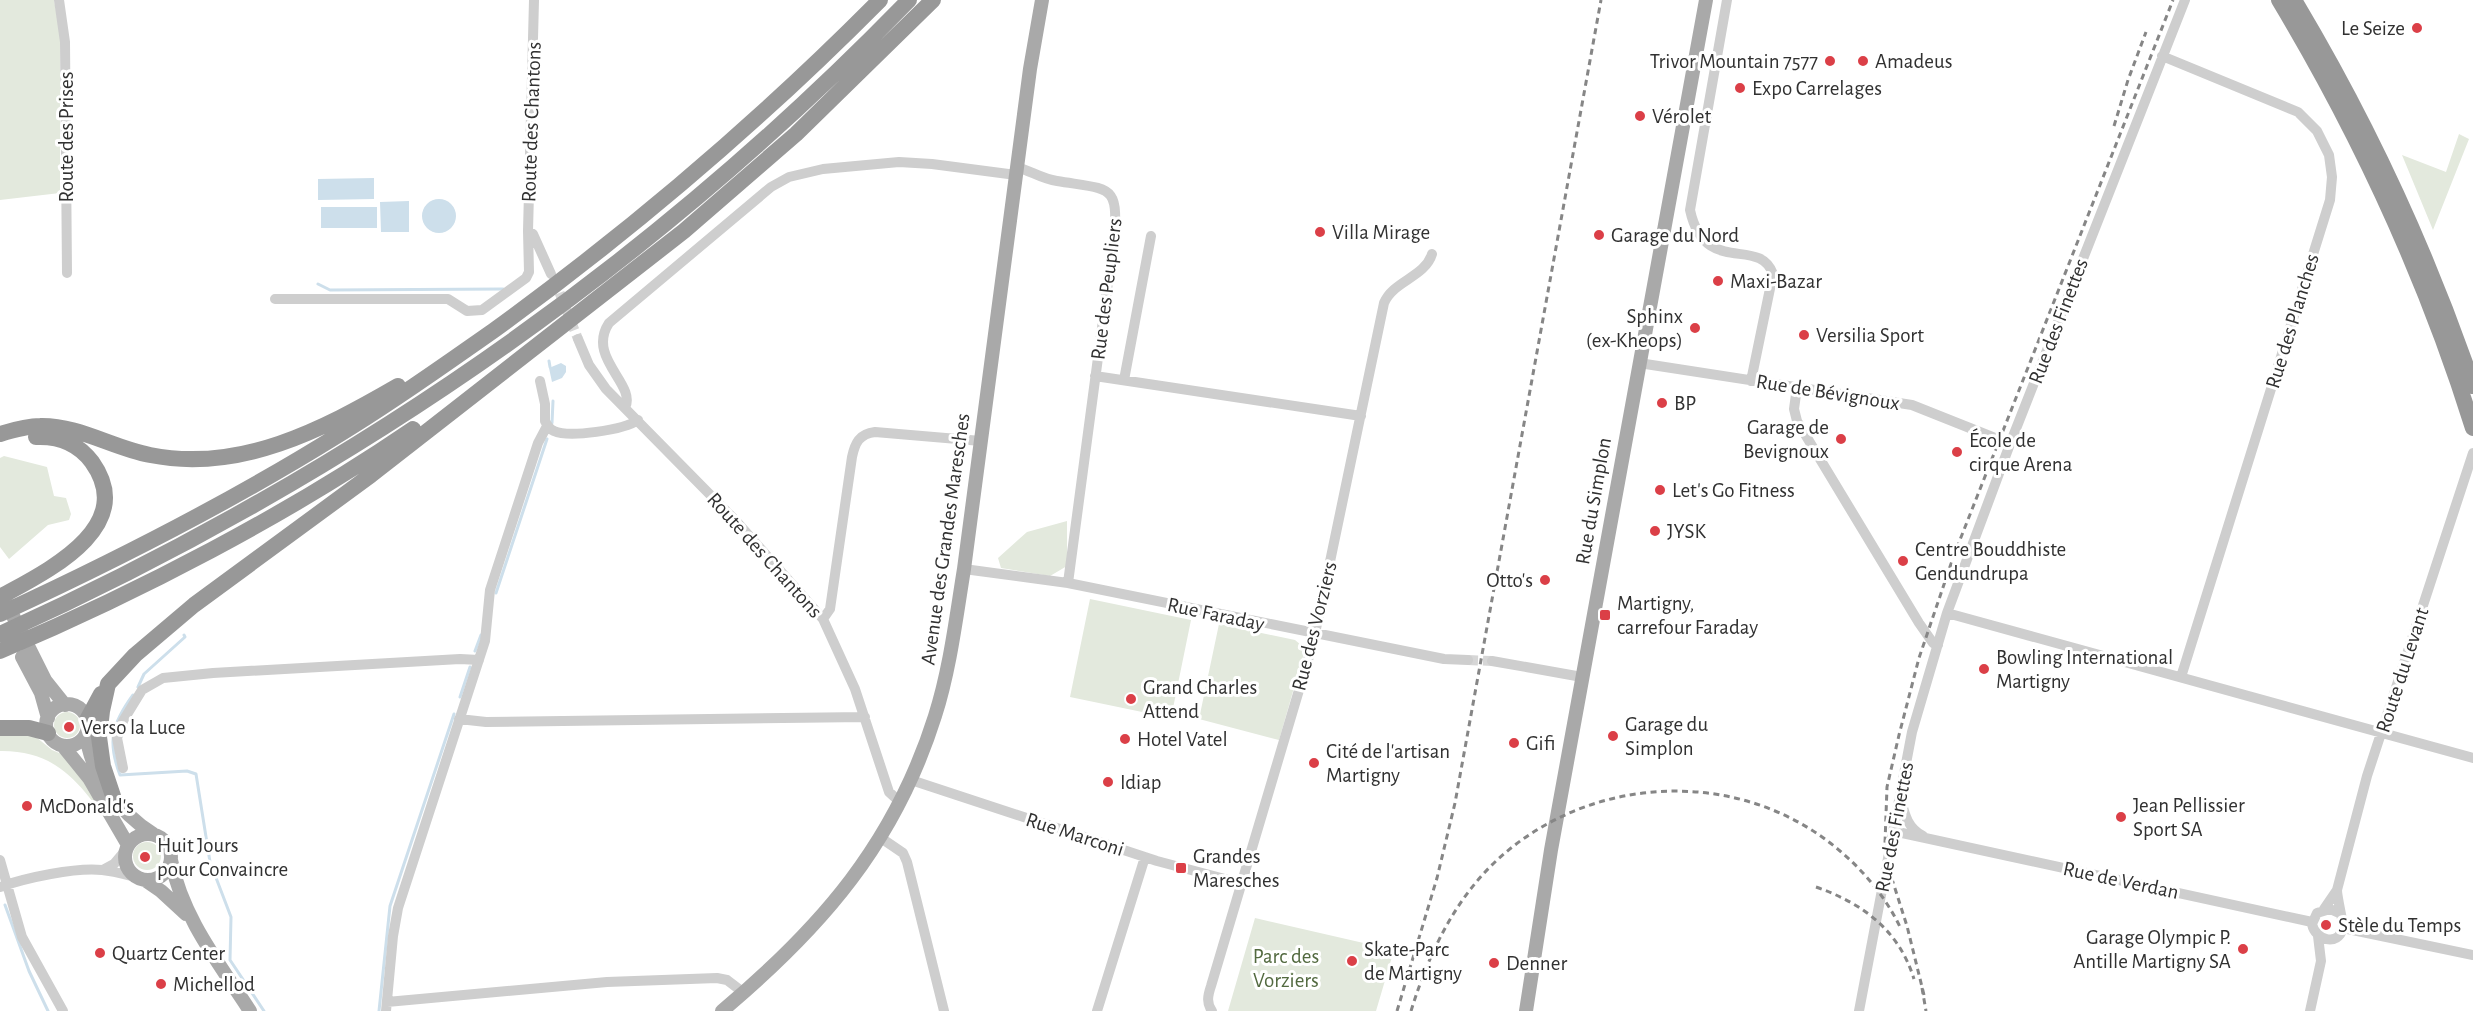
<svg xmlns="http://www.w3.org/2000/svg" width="2473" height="1011" font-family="'Alegreya Sans',sans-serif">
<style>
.green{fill:#e3e9dd}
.water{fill:#cddfeb}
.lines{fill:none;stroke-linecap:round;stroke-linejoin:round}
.stream{stroke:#cddfeb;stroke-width:3}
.minor-tunnel{stroke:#d6d6d6;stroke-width:10;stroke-dasharray:10 5;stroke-linecap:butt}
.minor{stroke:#cecece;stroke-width:10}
.major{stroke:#a9a9a9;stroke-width:14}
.highway{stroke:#989898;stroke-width:16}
.rail{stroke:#868686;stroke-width:3;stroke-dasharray:6 4.5;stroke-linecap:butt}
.poi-dot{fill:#db3f47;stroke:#fff;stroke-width:2}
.labels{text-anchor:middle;stroke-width:6;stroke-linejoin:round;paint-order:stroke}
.poi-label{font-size:21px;fill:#313131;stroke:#fff;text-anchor:start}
.street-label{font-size:21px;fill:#313131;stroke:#fff}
.park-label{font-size:21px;fill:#536a40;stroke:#fff}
</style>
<rect width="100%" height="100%" fill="#fff"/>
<path class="green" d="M0 0H54L60 33V193L0 200Z
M2459 134 2469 139 2433 230 2402 155 2446 172Z
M4 456 47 467 54 496 66 498 71 514 69 520 48 525 9 559 0 547V458Z
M1067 521V566L1050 576 1001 568 998 558 1027 532Z
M1090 599 1191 620 1171 718 1070 697Z
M1219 624 1295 640 1301 645 1304 653 1279 740 1199 719Z
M54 725a13 13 0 1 1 26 0a13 13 0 1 1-26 0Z
M0 734H22L36 737 52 750 64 755 75 768 117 835C84 790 62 750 0 751Z
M133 856a14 14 0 1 1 28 0a14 14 0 1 1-28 0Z
M1255 918 1394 950 1376 1011H1228Z"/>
<path class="water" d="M374 178V199L318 200V179Z
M422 216a17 17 0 1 1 34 0a17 17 0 1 1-34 0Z
M409 201V232H381L380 202Z
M321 207H377V228H321Z
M561 363 566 366V372L562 378 552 382 549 368Z"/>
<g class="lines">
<path class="stream" d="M318 284 330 290 503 289
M549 361 550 367
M552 423 553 401
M496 593 547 439
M475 651 481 635
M138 687 144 674 185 637 184 635
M133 695C112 724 107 741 120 775L187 771 196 774 210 862 231 917 230 960 264 1011
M460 697 470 667
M5 905 29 971 48 1011
M379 1011 390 906 454 714"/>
<path class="minor-tunnel" d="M554 279 578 339
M1468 660 1492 661"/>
<path class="minor" d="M59 0 65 42 67 273
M534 0 528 231 533 234 551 274
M1727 0 1690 210C1705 278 1759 235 1773 274L1751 381
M2162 56 2298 112 2317 131 2329 155 2332 177 2330 200 2181 677
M1017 167C1031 171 1042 179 1057 181 1112 190 1120 183 1113 245L1068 583
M275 299H448L467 311 482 310 526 278 529 272 528 231
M578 339 589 365 606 389 737 522 823 619 855 689 889 792 900 802
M1639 363 1912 405 2010 444
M1095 376 1361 416
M1124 380 1151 236
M540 381 545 404V421C547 425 549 429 554 431 569 438 624 430 638 420
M1797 387 1794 409 1797 421 1919 623 1933 643 1938 645
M625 408C637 384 586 358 609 323L771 187 789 177 823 169 899 162 932 164 1016 175
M964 569 1068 583 1444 659 1468 660
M1947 613 2473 758
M823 619 830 609 852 457C855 443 859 434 875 432L981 441
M1492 661 1582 677
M459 719 486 722 865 717
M123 768 117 738 123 721 142 690 163 678 213 673 460 659 479 660
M911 780 1157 861 1240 883
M1901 800C1905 816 1908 828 1923 836
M1893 831 2312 922
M881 838 903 853 907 862 944 1011
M0 860 22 937 63 1011
M103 870 114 864 125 851
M0 887C25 878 76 867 102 870 114 871 127 875 139 878
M2337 890C2337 898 2344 925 2343 928 2338 947 2315 940 2312 924L2317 913 2330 909 2339 913
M2324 909 2337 890 2367 776 2473 453
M2343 928 2473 955
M387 1002 607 982 717 978 727 980 744 993
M386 1011 393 936 398 908 485 641 490 590 538 443 547 426
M1097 1011 1145 857
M1212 1011C1206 1003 1208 995 1211 986L1313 643 1384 303C1393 281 1425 277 1432 254
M1859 1011 1912 732 1947 613 2010 444 2185 0
M2310 1011 2321 961 2318 936"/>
<path class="major" d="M5 600 45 680 65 705
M22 657 41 693 48 718
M46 725a21 21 0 1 1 42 0a21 21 0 1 1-42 0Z
M86 734C91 775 119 812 153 834
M63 746 89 778 128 845
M125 857a23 23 0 1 1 46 0a23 23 0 1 1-46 0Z
M171 860C182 917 219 963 250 1011
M145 880 161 891 186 914
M722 1011C822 927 895 843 935 716 950 669 956 618 964 569L1030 69 1042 0
M1526 1011 1551 850 1706 0"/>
<path class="highway" d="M2279 0C2360 135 2426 278 2473 428
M2294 0C2367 122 2427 251 2473 386
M0 434C13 430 27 426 40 426 78 425 113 448 150 455 240 473 322 430 398 386
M0 597C45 572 139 528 92 462 78 443 58 436 36 437
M0 614C117 560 231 502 340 434 393 402 443 366 493 331 631 231 760 121 880 0
M0 634C342 479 647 270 909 0
M0 651C139 592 287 515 413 429
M87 720 101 694
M0 728H29L48 733
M113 796 103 766 99 737 102 711 108 684 135 655 194 605 371 475 684 231 796 134 933 0"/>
<path class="rail" d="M2114 126 2128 80 2146 32
M1816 887C1862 903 1899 930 1914 979
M1922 988 1926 1011
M1924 995 1907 926 1892 879 1885 843 1887 787 1899 735 1919 658 1954 555 2173 0
M1397 1011 1437 878 1455 803 1601 0
M1411 1011C1428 956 1453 902 1495 862 1589 773 1741 766 1840 851 1865 872 1887 899 1901 929"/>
</g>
<g class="poi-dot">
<circle cx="2417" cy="28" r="6"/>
<circle cx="1830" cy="61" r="6"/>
<circle cx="1863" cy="61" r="6"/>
<circle cx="1740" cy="88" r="6"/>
<circle cx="1640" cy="116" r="6"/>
<circle cx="1320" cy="232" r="6"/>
<circle cx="1599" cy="235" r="6"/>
<circle cx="1718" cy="281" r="6"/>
<circle cx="1695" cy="328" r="6"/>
<circle cx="1804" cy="335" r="6"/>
<circle cx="1662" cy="403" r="6"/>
<circle cx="1841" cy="439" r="6"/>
<circle cx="1957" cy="452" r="6"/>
<circle cx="1660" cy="490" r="6"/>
<circle cx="1655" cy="531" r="6"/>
<circle cx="1903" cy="561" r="6"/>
<circle cx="1545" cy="580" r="6"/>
<rect x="1599" y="609" width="12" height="12" rx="3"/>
<circle cx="1984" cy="669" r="6"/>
<circle cx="1131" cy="699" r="6"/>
<circle cx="69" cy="727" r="6"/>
<circle cx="1613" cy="736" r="6"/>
<circle cx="1125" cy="739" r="6"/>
<circle cx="1514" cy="743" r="6"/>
<circle cx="1314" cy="763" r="6"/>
<circle cx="1108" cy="782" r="6"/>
<circle cx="27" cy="806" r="6"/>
<circle cx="2121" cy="817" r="6"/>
<circle cx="145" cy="857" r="6"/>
<rect x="1175" y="862" width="12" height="12" rx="3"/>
<circle cx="2326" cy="925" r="6"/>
<circle cx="2243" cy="949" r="6"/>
<circle cx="100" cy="953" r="6"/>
<circle cx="1352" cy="961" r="6"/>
<circle cx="1494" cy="963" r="6"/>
<circle cx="161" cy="984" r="6"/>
</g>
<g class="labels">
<g class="poi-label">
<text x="2405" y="35" text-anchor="end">Le Seize</text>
<text x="1818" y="68" text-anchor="end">Trivor Mountain 7577</text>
<text x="1875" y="68">Amadeus</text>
<text x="1752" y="95">Expo Carrelages</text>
<text x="1652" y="123">Vérolet</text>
<text x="1332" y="239">Villa Mirage</text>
<text x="1611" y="242">Garage du Nord</text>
<text x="1730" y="288">Maxi-Bazar</text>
<text x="1683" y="323" text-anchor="end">Sphinx<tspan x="1683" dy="24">(ex-Kheops)</tspan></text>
<text x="1816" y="342">Versilia Sport</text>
<text x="1674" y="410">BP</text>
<text x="1829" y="434" text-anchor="end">Garage de<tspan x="1829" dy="24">Bevignoux</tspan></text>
<text x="1969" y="447">École de<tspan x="1969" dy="24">cirque Arena</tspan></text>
<text x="1672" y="497">Let's Go Fitness</text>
<text x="1667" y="538">JYSK</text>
<text x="1915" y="556">Centre Bouddhiste<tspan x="1915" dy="24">Gendundrupa</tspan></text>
<text x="1533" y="587" text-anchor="end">Otto's</text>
<text x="1617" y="610">Martigny,<tspan x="1617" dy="24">carrefour Faraday</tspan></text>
<text x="1996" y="664">Bowling International<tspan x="1996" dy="24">Martigny</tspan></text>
<text x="1143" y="694">Grand Charles<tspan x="1143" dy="24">Attend</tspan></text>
<text x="1625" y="731">Garage du<tspan x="1625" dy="24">Simplon</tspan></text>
<text x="81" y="734">Verso la Luce</text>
<text x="1137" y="746">Hotel Vatel</text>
<text x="1526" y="750">Gifi</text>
<text x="1326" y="758">Cité de l'artisan<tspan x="1326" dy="24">Martigny</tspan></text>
<text x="1120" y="789">Idiap</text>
<text x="2133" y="812">Jean Pellissier<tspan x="2133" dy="24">Sport SA</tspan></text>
<text x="39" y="813">McDonald's</text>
<text x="157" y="852">Huit Jours<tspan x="157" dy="24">pour Convaincre</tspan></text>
<text x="1193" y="863">Grandes<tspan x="1193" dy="24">Maresches</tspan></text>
<text x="2338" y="932">Stèle du Temps</text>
<text x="2231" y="944" text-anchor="end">Garage Olympic P.<tspan x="2231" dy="24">Antille Martigny SA</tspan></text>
<text x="1364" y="956">Skate-Parc<tspan x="1364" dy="24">de Martigny</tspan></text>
<text x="112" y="960">Quartz Center</text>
<text x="1506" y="970">Denner</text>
<text x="173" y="991">Michellod</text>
</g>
<g class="street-label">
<text transform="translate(531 122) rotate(-88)" y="7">Route des Chantons</text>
<text transform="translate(66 137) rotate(-90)" y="7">Route des Prises</text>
<text transform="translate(1106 289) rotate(-83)" y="7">Rue des Peupliers</text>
<text transform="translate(2058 321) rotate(-69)" y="7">Rue des Finettes</text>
<text transform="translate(2292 321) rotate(-73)" y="7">Rue des Planches</text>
<text transform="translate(1828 392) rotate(9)" y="7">Rue de Bévignoux</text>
<text transform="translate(1593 501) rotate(-80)" y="7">Rue du Simplon</text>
<text transform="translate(945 539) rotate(-82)" y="7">Avenue des Grandes Maresches</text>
<text transform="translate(765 555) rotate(48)" y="7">Route des Chantons</text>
<text transform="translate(1216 614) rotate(12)" y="7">Rue Faraday</text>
<text transform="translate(1314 626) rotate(-76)" y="7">Rue des Vorziers</text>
<text transform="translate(2402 670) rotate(-72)" y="7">Route du Levant</text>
<text transform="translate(1894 827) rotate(-79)" y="7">Rue des Finettes</text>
<text transform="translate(1075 834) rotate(18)" y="7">Rue Marconi</text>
<text transform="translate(2121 880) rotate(12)" y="7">Rue de Verdan</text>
</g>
<g class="park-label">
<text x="1286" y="963">Parc des<tspan x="1286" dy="24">Vorziers</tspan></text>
</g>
</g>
</svg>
